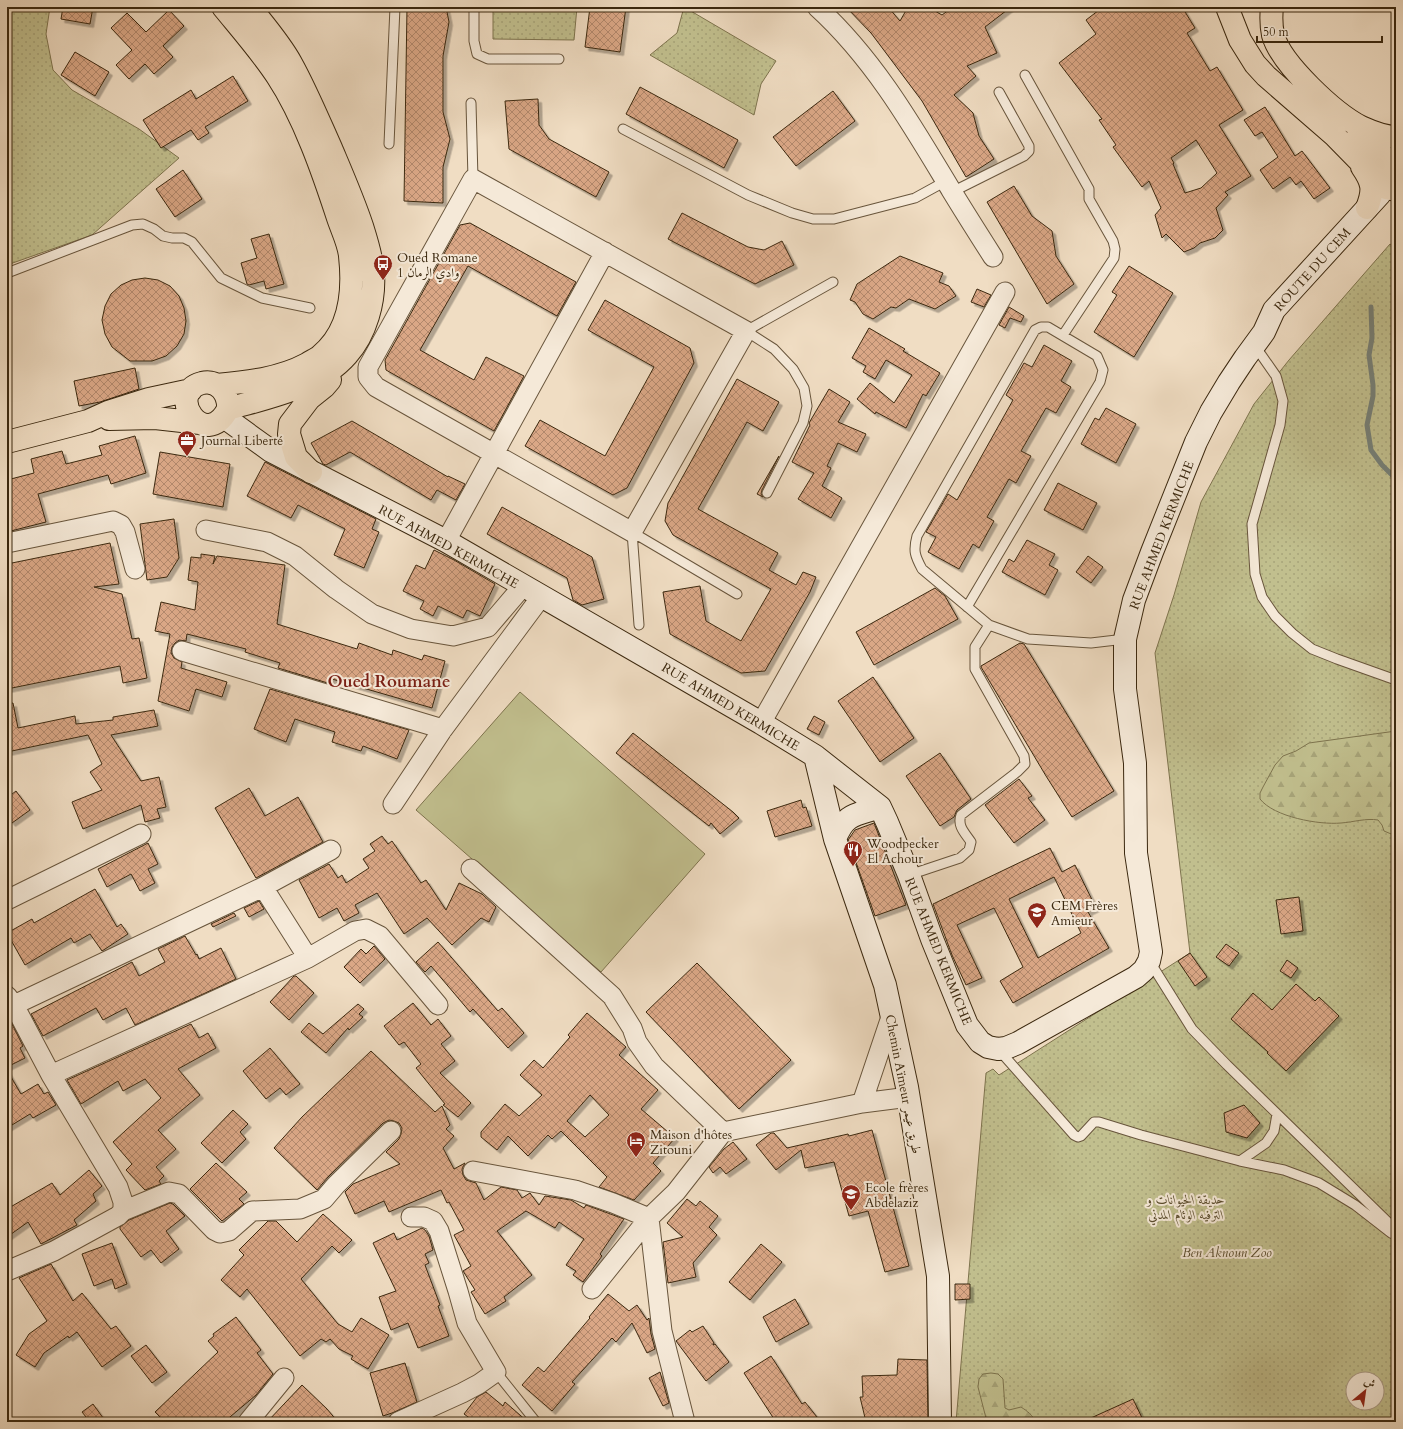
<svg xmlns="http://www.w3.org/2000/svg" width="1403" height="1429" font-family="Cardo,Amiri,serif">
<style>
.grass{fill:url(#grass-dots);stroke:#7e744e;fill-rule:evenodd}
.forest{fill:url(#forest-firs);stroke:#7e744e}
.pitch{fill:#c1bf8e;stroke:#7e744e}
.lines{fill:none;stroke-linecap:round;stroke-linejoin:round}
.stream{stroke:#768077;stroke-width:5}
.building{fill:url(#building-cross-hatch);stroke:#3b280f;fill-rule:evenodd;filter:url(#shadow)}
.lane-casing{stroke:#68553c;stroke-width:11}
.street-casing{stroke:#68553c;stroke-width:21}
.secondary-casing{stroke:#3b280f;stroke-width:24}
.primary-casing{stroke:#3b280f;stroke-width:24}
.highway-casing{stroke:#3b280f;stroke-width:24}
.lane{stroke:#f5e9d8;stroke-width:9}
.street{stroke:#f5e9d8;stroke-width:19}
.secondary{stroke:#f5e9d8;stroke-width:22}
.primary{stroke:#f0ddc3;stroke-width:22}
.highway{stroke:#f0ddc3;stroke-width:22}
.labels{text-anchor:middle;stroke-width:4;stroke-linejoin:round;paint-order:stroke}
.poi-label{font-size:13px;fill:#3b280f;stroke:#f5e9d8;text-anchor:start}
.street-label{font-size:13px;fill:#3b280f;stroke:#f5e9d8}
.park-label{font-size:13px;font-style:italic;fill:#5c4e2f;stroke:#f5e9d8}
.district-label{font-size:17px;font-weight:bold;fill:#7a1f14;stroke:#f5e9d8}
</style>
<defs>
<pattern id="grass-dots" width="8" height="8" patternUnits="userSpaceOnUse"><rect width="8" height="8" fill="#c1bf8e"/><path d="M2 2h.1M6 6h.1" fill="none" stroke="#a7a479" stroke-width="1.8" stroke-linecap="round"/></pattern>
<pattern id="forest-firs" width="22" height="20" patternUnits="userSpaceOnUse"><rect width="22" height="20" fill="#c1bf8e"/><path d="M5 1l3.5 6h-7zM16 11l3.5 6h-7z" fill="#a7a479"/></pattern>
<pattern id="building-cross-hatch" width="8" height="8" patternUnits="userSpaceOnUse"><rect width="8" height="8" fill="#daa786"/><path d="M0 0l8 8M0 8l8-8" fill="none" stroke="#b2886c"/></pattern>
<filter id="shadow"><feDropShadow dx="3.5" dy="3.5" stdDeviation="0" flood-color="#0004"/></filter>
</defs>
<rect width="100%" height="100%" fill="#f0ddc3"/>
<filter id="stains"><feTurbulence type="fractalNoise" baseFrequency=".005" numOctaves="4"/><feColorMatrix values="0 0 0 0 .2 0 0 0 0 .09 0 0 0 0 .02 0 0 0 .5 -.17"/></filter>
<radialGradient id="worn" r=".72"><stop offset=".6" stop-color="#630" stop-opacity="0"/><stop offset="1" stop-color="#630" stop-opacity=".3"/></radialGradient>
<path class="grass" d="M7 7H50L46 34 53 70 72 90 139 129 179 158 92 235 7 265Z
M493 7H577L574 40 493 39Z
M684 7 776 61 761 84 754 115 650 55 677 33Z
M1390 244 1396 248V1422H956L986 1073 993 1069 999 1075 1190 953 1155 653 1174 595 1201 502 1254 404 1289 360ZM1353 1379H1377V1403H1353Z"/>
<path class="forest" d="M1396 731V836L1384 831 1382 825 1378 820C1366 818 1354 822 1341 823 1319 825 1274 817 1260 799V793L1263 787 1275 765 1283 756 1296 751 1309 743Z
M991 1373 998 1374 1003 1379 1005 1408 1009 1410 1021 1407C1027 1411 1033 1415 1035 1422H987L978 1387 979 1379 983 1374Z"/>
<path class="pitch" d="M520 692 705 854 601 972 416 810Z"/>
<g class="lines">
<path class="stream" d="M1371 307 1372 338 1369 355 1373 385V396L1367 425 1371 450 1382 465 1396 479"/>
</g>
<path class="building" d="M63 7H93L90 24 61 19Z
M407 7H446L449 22 443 56V112L450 139 443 167V203L404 201Z
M590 7H626L620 52 585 47Z
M846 7H888L900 21 908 7H928L942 15 953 7H1011L985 27 997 53 967 66 976 76 954 95 973 113 979 136 994 159 966 177 922 101 871 33Z
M1103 7H1182L1195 28 1187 33 1210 71 1217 67 1243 110 1219 125 1251 176 1225 192 1228 195 1216 208 1223 230 1215 238 1200 243 1194 248 1184 252 1166 234 1162 238 1155 215 1161 208 1149 181 1142 187 1113 147 1116 145 1099 120 1102 119 1059 63 1096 34 1086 20ZM1196 140 1217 173 1201 188 1185 193 1173 164 1174 163 1171 158Z
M169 10 184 26 163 46 173 57 154 74 145 64 129 79 116 65 132 50 111 28 127 13 146 32Z
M75 52 109 72 95 96 61 75Z
M233 76 248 101 205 127 209 133 198 140 191 130 161 148 143 120 191 90 196 99Z
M640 87 738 140 724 168 626 114Z
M833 91 855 121 796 166 773 137Z
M538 99 539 125 549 139 609 172 596 197 509 149 505 101Z
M1265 107 1295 156 1302 151 1330 188 1314 199 1301 181 1296 185 1290 177 1273 189 1260 170 1278 157 1262 132 1255 136 1244 120Z
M183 170 202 199 175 217 156 189Z
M1014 186 1032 216 1052 231 1056 256 1074 284 1047 304 987 202Z
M682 213 748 247 764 250 782 241 794 265 755 284 668 239Z
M470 223 576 282 557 316 468 266 420 350 474 380 486 357 524 376 494 431 386 370 385 360 460 225Z
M269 234 284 284 266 289 264 281 249 285 247 284 241 263 257 258 251 239Z
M900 256 943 273 939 282 949 286 956 296 935 309 909 299 896 308 891 307 873 319 863 314 855 302 850 300 857 284Z
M1129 266 1173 293 1134 357 1094 332 1117 295 1112 292Z
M145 278 158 280 170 286 179 296 184 308 186 321 184 334 177 346 166 356 152 361H130L112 347 105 334 102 320 105 306 111 294 121 285 132 280Z
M977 289 991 295 984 307 971 302Z
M605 300 690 348 694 363 627 488 613 495 525 446 540 420 605 456 654 367 588 330Z
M1009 307 1024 316 1021 322 1010 318 1005 328 999 325Z
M869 328 905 349 903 351 940 373 926 396 923 394 906 428 876 412 875 414 857 399 870 383 894 403 912 375 886 360 875 379 863 372 866 366 852 358Z
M1044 345 1072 361 1061 381 1071 387 1056 413 1046 408 1021 451 1031 456 1016 483 1009 479 987 517 994 521 979 548 973 544 959 569 928 552 936 537 926 532 948 494 957 500 1013 400 1006 395 1024 363 1032 367Z
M135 368 139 389 100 402 79 406 74 381Z
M737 379 779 402 763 431 747 422 698 509 778 553 769 570 796 585 803 572 816 577 810 592 765 671 741 673 670 634 663 592 700 586 706 621 741 641 771 589 673 535 665 521 668 503Z
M829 389 850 402 838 422 866 434 857 452 838 443 827 466 831 468 822 486 842 498 831 518 798 499 814 473 792 462 810 425 809 423Z
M1106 408 1136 424 1116 463 1081 444 1095 418 1099 420Z
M352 421 448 477V476L465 484 456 500 437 490 431 500 350 452 326 465 323 464 311 443Z
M135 436 146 473 111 484 108 475 38 494 46 522 7 532V480L34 473 31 459 62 451 66 464 102 455 99 446Z
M160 452 230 464 223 507 153 494Z
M779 456 762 490 761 494 763 497 757 494Z
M265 462 376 519 372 529 379 532 364 568 334 555 345 529 298 505 291 518 247 496Z
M1058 483 1097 503 1083 530 1044 510Z
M502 507 592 557 604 599 582 605 573 600 567 578 487 534Z
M174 519 179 558 167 577 147 580 140 524Z
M1027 540 1055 554 1049 565 1058 570 1045 595 1002 572 1009 559 1014 562Z
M110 543 119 584 94 587 122 594 132 639 139 638 147 678 123 683 120 666 7 689V603L12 602 7 580V564Z
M434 550 454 560 495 584 480 616 467 610 463 618 438 606 433 616 420 609 424 601 403 591 416 565 425 569Z
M201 554 215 556 213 564 217 556 285 565 277 624 357 649 359 643 392 655 393 650 422 660 424 655 445 661 432 708 332 679 331 684 278 668 280 663 245 652 246 649 187 634 186 641 179 640 175 643 172 647 171 653 174 658 182 662 181 668 227 682 222 697 196 689 189 711 158 701 170 634 155 631 161 602 195 610 198 582 188 580 191 557 201 558Z
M1088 556 1103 567 1091 583 1076 572Z
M935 588 945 596 958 619 874 665 856 632Z
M1020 643 1024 644 1114 791 1072 817 1046 776 981 667V666Z
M873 677 914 738 880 762 838 701Z
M270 689 409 730 397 759 363 746 361 751 332 742 335 732 295 719 286 742 254 729Z
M13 703 18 728 75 716 76 724 113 720V717L154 710 158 726 111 735 141 781 159 777 166 807 157 809 160 818 145 822 141 805 83 829 72 802 102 790 90 772 102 764 88 735 7 752V704Z
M814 716 825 722 819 735 807 729Z
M633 733 733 812 739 818 720 834 711 823 709 826 616 753Z
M940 753 971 799 957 810 954 817 940 826 906 776Z
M1019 779 1032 796 1028 798 1045 820 1014 843 985 805Z
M249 788 265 816 298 797 323 842 256 878 215 808Z
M16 791 30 810 12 823 7 817V798Z
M801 800 803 808 806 807 812 826 775 837 767 811Z
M874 823 906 905 875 916 848 840 855 830Z
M382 836 388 844 392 841 421 883 426 880 446 910 459 883 482 894 496 907 489 922 481 918 452 945 427 918 404 934 377 893 355 905 359 913 344 921 337 908 319 918 299 880 329 864 338 878 342 875 346 883 369 868 363 859 375 851 370 844Z
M148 843 158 864 148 869 155 883 140 891 131 874 107 887 98 869Z
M1050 848 1062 872 1075 865 1096 908 1088 912 1109 948 1013 1003 1000 981 1023 967 994 908 957 925 982 978 966 985 952 955 933 904ZM1054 877 1081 933 1038 958 1009 899Z
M95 889 117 927 121 924 128 934 102 951 90 934 74 943 71 938 25 965 7 933 32 919 34 923Z
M1299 897 1303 931 1281 934 1276 900Z
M259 901 264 909 249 917 244 908Z
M234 913 236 916 213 927 211 924Z
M185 936 196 955 197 954 199 959 221 948 236 979 135 1025 126 1008 103 1020 96 1008 43 1036 31 1014 132 962 139 976 165 962 158 949Z
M438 942 498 1011 502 1008 524 1033 508 1048 473 1009 470 1012 431 966 425 972 416 962Z
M1226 944 1239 953 1229 966 1216 957Z
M374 946 385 959 360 983 344 967 361 949 366 954Z
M1190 953 1207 977 1195 986 1178 961Z
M1287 960 1298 968 1291 978 1280 971Z
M697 963 791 1060 739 1109 646 1012Z
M294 976H296L314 993 289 1020 270 1002Z
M1296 984 1315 1001 1319 997 1339 1016 1286 1071 1267 1053 1268 1052 1231 1019 1253 993 1272 1010Z
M413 1003 431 1025 438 1019 451 1036 441 1044 455 1061 440 1073 471 1103 458 1117 443 1105 445 1104 416 1068 421 1064 404 1042 399 1045 384 1026Z
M358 1004 364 1009 359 1014 363 1017 349 1030 348 1028 326 1053 301 1032 309 1023 323 1034Z
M587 1013 626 1047 619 1055 658 1090 641 1109 675 1138 653 1163 661 1171 634 1200 599 1187 607 1177 561 1131 552 1139 548 1135 528 1156 508 1136 497 1150 481 1137V1132L505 1104 519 1116 542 1095 520 1075 534 1060 543 1068 570 1037 568 1035ZM590 1095 609 1115 585 1137 567 1121Z
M7 1022 9 1026 12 1024 23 1046 20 1048 25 1058 7 1067Z
M191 1024 199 1038 208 1033 216 1048 178 1069 200 1095 158 1130 176 1149 156 1167 164 1176 159 1181 161 1184 145 1190 126 1170 132 1164 113 1142 161 1098 145 1079 123 1091 118 1081 81 1104 67 1080Z
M270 1048 300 1084 286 1095 280 1088 266 1099 243 1071Z
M371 1051 435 1112 442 1106 450 1125 446 1129 454 1136 443 1148 454 1169 465 1163 462 1169 463 1175 466 1180 476 1183 484 1200 501 1187 517 1190 522 1198 530 1193 539 1205 545 1196 571 1200 584 1208 586 1205 624 1219 600 1254 602 1256 583 1282 573 1275 576 1271 566 1265 584 1239 559 1222 555 1228 526 1211 497 1231 532 1275 504 1297 506 1301 485 1314 471 1292 475 1290 463 1271 471 1266 454 1235 464 1230 449 1202 447 1203 441 1190 389 1212 384 1201 355 1214 345 1192 353 1184 400 1164 386 1152 399 1139 401 1134 402 1128 399 1123 394 1121 389 1120 383 1123 328 1177 317 1190 274 1148 302 1117Z
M7 1070 21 1094 38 1084 44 1094 48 1092 56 1105 33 1118 30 1114 7 1128Z
M1244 1105 1260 1123 1247 1138 1226 1132 1224 1113Z
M233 1110 248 1124 240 1132 246 1139 222 1163 201 1143Z
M872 1130 909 1266 885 1272 868 1211 849 1216 834 1162 805 1168 801 1150 776 1170 756 1145 771 1133H774L787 1148 848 1134 849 1136Z
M733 1142 747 1159 726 1174 720 1167 713 1173 709 1167 724 1149Z
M216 1163 247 1192 239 1199 244 1204 222 1221 190 1189Z
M89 1170 102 1186 93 1194 96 1201 74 1220 77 1225 41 1244 28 1222 7 1237V1209L52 1183 60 1195Z
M687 1199 696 1206 700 1201 718 1216 709 1227 717 1235 693 1263 696 1277 668 1283 663 1242 683 1237 667 1223Z
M170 1203 173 1204 185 1216 166 1231 179 1249 161 1263 151 1250 141 1257 120 1229V1227L129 1220Z
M323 1214 352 1240 339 1253 332 1246 301 1279 338 1324 352 1332 361 1318 389 1335 368 1369 351 1359 353 1356 339 1349 330 1339 326 1342 321 1339 300 1356 247 1289 240 1297 221 1280 244 1255 239 1250 268 1221H276L297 1242Z
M422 1228 425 1230 429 1236 433 1250 425 1254 429 1263 425 1265 440 1305 438 1306 449 1336 418 1348 408 1323 391 1330 379 1297 396 1291 373 1243 394 1233 397 1240Z
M112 1243 127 1284 115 1289 112 1279 94 1286 82 1254Z
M761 1244 782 1262 750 1300 729 1282Z
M51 1264 73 1301 82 1293 111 1329 116 1326 131 1346 102 1367 77 1332 69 1338 68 1336 44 1353 35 1367 16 1355 29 1334 47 1321 19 1278Z
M955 1284H970V1299L955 1300Z
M608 1294 629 1311 637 1305 647 1320 649 1318 651 1334 655 1349 647 1353 632 1323 616 1342 612 1338 572 1382 575 1384 552 1411 522 1385 538 1367 544 1372 590 1318 589 1317Z
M795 1299 809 1324 776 1342 763 1317Z
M236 1317 261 1350 257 1353 273 1374 256 1395 224 1422H165L155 1412 218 1352 208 1341 214 1336 213 1334Z
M703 1326 714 1343 713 1345 715 1344 729 1362 706 1381 676 1341 690 1330 692 1332Z
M146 1345 167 1372 152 1383 131 1356Z
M771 1356 802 1404 805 1402 821 1422H776L744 1373Z
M898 1359 927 1360 928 1422H866L860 1397H863L862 1376 897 1375Z
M405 1363 417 1402 392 1413 383 1416 370 1373Z
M660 1372 669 1403 663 1406 649 1378Z
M302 1385 327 1409 338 1422H267Z
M486 1392 503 1406 505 1402 528 1422H475L464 1414 477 1397Z
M1133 1399 1144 1422H1082Z
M93 1404 106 1422H90L82 1412Z"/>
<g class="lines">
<g class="lane-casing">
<path id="lane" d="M474 7V41L477 54 488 59H559
M1025 75 1089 189V199L1113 241 1115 249 1114 258 1063 335
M471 103 473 179
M623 129 748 195 792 213 813 219H834L915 198 946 181
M389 144 395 7
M952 192 1024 156 1029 151V146L999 92
M7 273 132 225 143 224 154 229 163 236 172 238H184L192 242 221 278 262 298 310 308
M1255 346 1276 376 1283 401 1280 425 1252 524 1255 574 1262 597 1275 616 1292 633 1312 649 1337 659 1396 680
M767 493 803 423 807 406 804 388 793 369 774 349 746 331 833 282
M967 607 1100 382 1103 370 1097 356 1048 327H1041L1035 330 917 536C913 551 915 556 922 569L989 625 1028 639 1091 643 1125 639
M639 625 632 532 737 594
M909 875 960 858 969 850 971 842C965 833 957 826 961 815L1017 772 1025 764 1024 756 975 669V647L989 625
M1150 962 1192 1029 1227 1065 1396 1230
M999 1050 1074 1135 1078 1137 1081 1136 1094 1122H1099L1141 1135 1240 1161 1284 1170 1319 1183 1355 1205 1391 1233 1396 1235
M1240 1161 1266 1143 1274 1131 1277 1114
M496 1372 536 1422"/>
</g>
<g class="street-casing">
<path id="street" d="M817 7C874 59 912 125 951 190 965 213 979 235 993 257
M473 179 746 331 632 532 376 387 368 377V367Z
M206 530 267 542 295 556 336 589 372 614 411 629 453 636 488 627 523 586
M446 541 605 252
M7 543 113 521 121 525 125 532 135 569
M182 651 443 729
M761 723 1005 292
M393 804 443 729 541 597
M471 869 612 996 632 1028 637 1042 654 1066 723 1132
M263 887 308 958
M7 900 141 834
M7 996 14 1005 51 1075 308 958 355 931 366 929 380 936 438 1005
M14 1005 263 887 331 850
M862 1103 891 1017
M473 1171 575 1190 613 1203 649 1218 662 1331 685 1422
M123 1211 169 1192 179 1194 214 1230 220 1233 229 1231 252 1211 300 1209 324 1199 336 1185 391 1131
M7 1271 54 1251 118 1216 123 1211V1202L118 1187 51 1075
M592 1289 649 1218 676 1192 723 1132 862 1103 909 1097
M248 1422 284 1378
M398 1422 462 1393 479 1384 496 1372 467 1323 458 1291 439 1231 433 1221 424 1217H411"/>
</g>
<g class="secondary-casing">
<path id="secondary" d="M224 417 271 451 446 541 761 723 815 756 880 807 887 822 909 875 932 939 967 1025 980 1042 988 1047 998 1049 1006 1048 1018 1043 1136 977 1144 970 1149 961 1151 952 1136 853 1135 763 1125 689V639L1134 600 1152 552 1196 442 1211 412 1229 382 1245 358 1264 332 1274 310 1380 194
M815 756 835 839 885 985 907 1087 938 1276 940 1422
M835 839C845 813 856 815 880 807"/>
</g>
<g class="primary-casing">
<path id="primary" d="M216 385C247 382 279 379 307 364 311 361 317 359 320 356 350 332 354 292 350 256 349 244 342 230 338 218 323 172 304 117 277 76 262 53 241 29 223 7
M228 409C229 395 219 379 202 383 164 393 205 453 228 409 269 397 318 388 347 355 366 334 375 301 373 273 372 257 367 242 362 226 353 199 342 174 331 148 318 119 306 90 291 63 280 43 264 25 250 7
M109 419 155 418 200 423
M7 442 88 421 108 412 149 399 191 390
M311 472 296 457 289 434 290 424 309 399 324 387 330 380"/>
</g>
<g class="highway-casing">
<path id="highway" d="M1227 7 1240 40 1255 64 1266 76 1335 136 1386 188 1396 190
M1272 7C1271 16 1271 25 1273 35 1281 64 1334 113 1361 127 1372 132 1384 137 1396 137
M1358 130 1391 164 1396 176
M1362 167C1373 183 1374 190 1367 208"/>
</g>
<use href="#lane" class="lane"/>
<use href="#street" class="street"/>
<use href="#secondary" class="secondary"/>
<use href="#primary" class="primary"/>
<use href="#highway" class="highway"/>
</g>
<defs>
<g id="bus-pin" transform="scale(1)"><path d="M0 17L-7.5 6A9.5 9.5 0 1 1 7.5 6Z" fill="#8f2418" stroke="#f5e9d8"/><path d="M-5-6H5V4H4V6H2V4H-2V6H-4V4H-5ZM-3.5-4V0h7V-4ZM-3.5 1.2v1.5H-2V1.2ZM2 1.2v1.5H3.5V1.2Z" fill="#fff"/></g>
<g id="office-pin" transform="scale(1)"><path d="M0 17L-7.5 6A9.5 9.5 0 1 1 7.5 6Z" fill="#8f2418" stroke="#f5e9d8"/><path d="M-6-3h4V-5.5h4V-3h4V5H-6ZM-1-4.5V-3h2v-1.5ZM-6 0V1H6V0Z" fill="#fff"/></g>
<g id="restaurant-pin" transform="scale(1)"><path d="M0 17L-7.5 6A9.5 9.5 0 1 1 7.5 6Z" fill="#8f2418" stroke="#f5e9d8"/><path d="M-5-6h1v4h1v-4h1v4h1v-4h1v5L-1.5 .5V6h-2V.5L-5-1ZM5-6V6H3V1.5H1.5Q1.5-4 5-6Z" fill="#fff"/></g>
<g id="school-pin" transform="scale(1)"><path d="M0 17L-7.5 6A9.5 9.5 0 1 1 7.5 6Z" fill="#8f2418" stroke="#f5e9d8"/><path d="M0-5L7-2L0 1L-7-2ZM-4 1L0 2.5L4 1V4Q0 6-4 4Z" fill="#fff"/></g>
<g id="hotel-pin" transform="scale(1)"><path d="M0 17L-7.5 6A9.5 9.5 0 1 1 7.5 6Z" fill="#8f2418" stroke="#f5e9d8"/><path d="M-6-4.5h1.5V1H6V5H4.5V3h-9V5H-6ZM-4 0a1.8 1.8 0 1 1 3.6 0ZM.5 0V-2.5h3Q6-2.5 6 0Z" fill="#fff"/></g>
</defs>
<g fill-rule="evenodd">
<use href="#bus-pin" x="383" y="264"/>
<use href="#office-pin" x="187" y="440"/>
<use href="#restaurant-pin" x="853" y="850"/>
<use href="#school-pin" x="1037" y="912"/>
<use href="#hotel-pin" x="636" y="1141"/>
<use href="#school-pin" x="851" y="1194"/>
</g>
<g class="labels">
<g class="poi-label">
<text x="397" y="262">Oued Romane<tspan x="397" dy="15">1 وادي الرمان</tspan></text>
<text x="201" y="445">Journal Liberté</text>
<text x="867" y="848">Woodpecker<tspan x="867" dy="15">El Achour</tspan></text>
<text x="1051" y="910">CEM Frères<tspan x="1051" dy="15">Amieur</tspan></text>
<text x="650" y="1139">Maison d'hôtes<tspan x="650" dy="15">Zitouni</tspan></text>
<text x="865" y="1192">Ecole frères<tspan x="865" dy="15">Abdelaziz</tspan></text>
</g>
<g class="street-label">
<text transform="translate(1312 269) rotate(-48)" y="5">ROUTE DU CEM</text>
<text transform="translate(1161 535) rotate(-69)" y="5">RUE AHMED KERMICHE</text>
<text transform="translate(449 546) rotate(29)" y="5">RUE AHMED KERMICHE</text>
<text transform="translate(731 706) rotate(31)" y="5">RUE AHMED KERMICHE</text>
<text transform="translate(939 951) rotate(68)" y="5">RUE AHMED KERMICHE</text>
<text transform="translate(904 1084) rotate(79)" y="5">Chemin Aïmeur طريق عيمر</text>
</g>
<g class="park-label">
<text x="1186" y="1204">حديقة الحيوانات و<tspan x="1186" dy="15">الترفيه الوئام المدني</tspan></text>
<text x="1227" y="1257">Ben Aknoun Zoo</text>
</g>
<g class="district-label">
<text x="389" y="687">Oued Roumane</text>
</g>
</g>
<rect width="1403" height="1429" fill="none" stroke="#f0ddc3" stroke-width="24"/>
<rect x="8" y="8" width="1387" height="1413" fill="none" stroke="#3b280f" stroke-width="2"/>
<rect x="12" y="12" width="1379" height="1405" fill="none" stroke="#3b280f"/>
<g transform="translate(1365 1391) rotate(29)"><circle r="19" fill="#f5e9d8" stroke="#ab9c88"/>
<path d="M0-3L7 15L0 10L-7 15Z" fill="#8f2418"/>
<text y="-6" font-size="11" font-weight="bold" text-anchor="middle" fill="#3b280f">ش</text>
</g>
<path d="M1257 36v6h125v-6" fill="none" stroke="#3b280f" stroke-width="2"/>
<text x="1263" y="36" font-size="12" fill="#3b280f" stroke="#f5e9d8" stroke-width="3" paint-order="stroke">50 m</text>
<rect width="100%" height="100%" filter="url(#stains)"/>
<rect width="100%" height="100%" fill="url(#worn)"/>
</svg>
